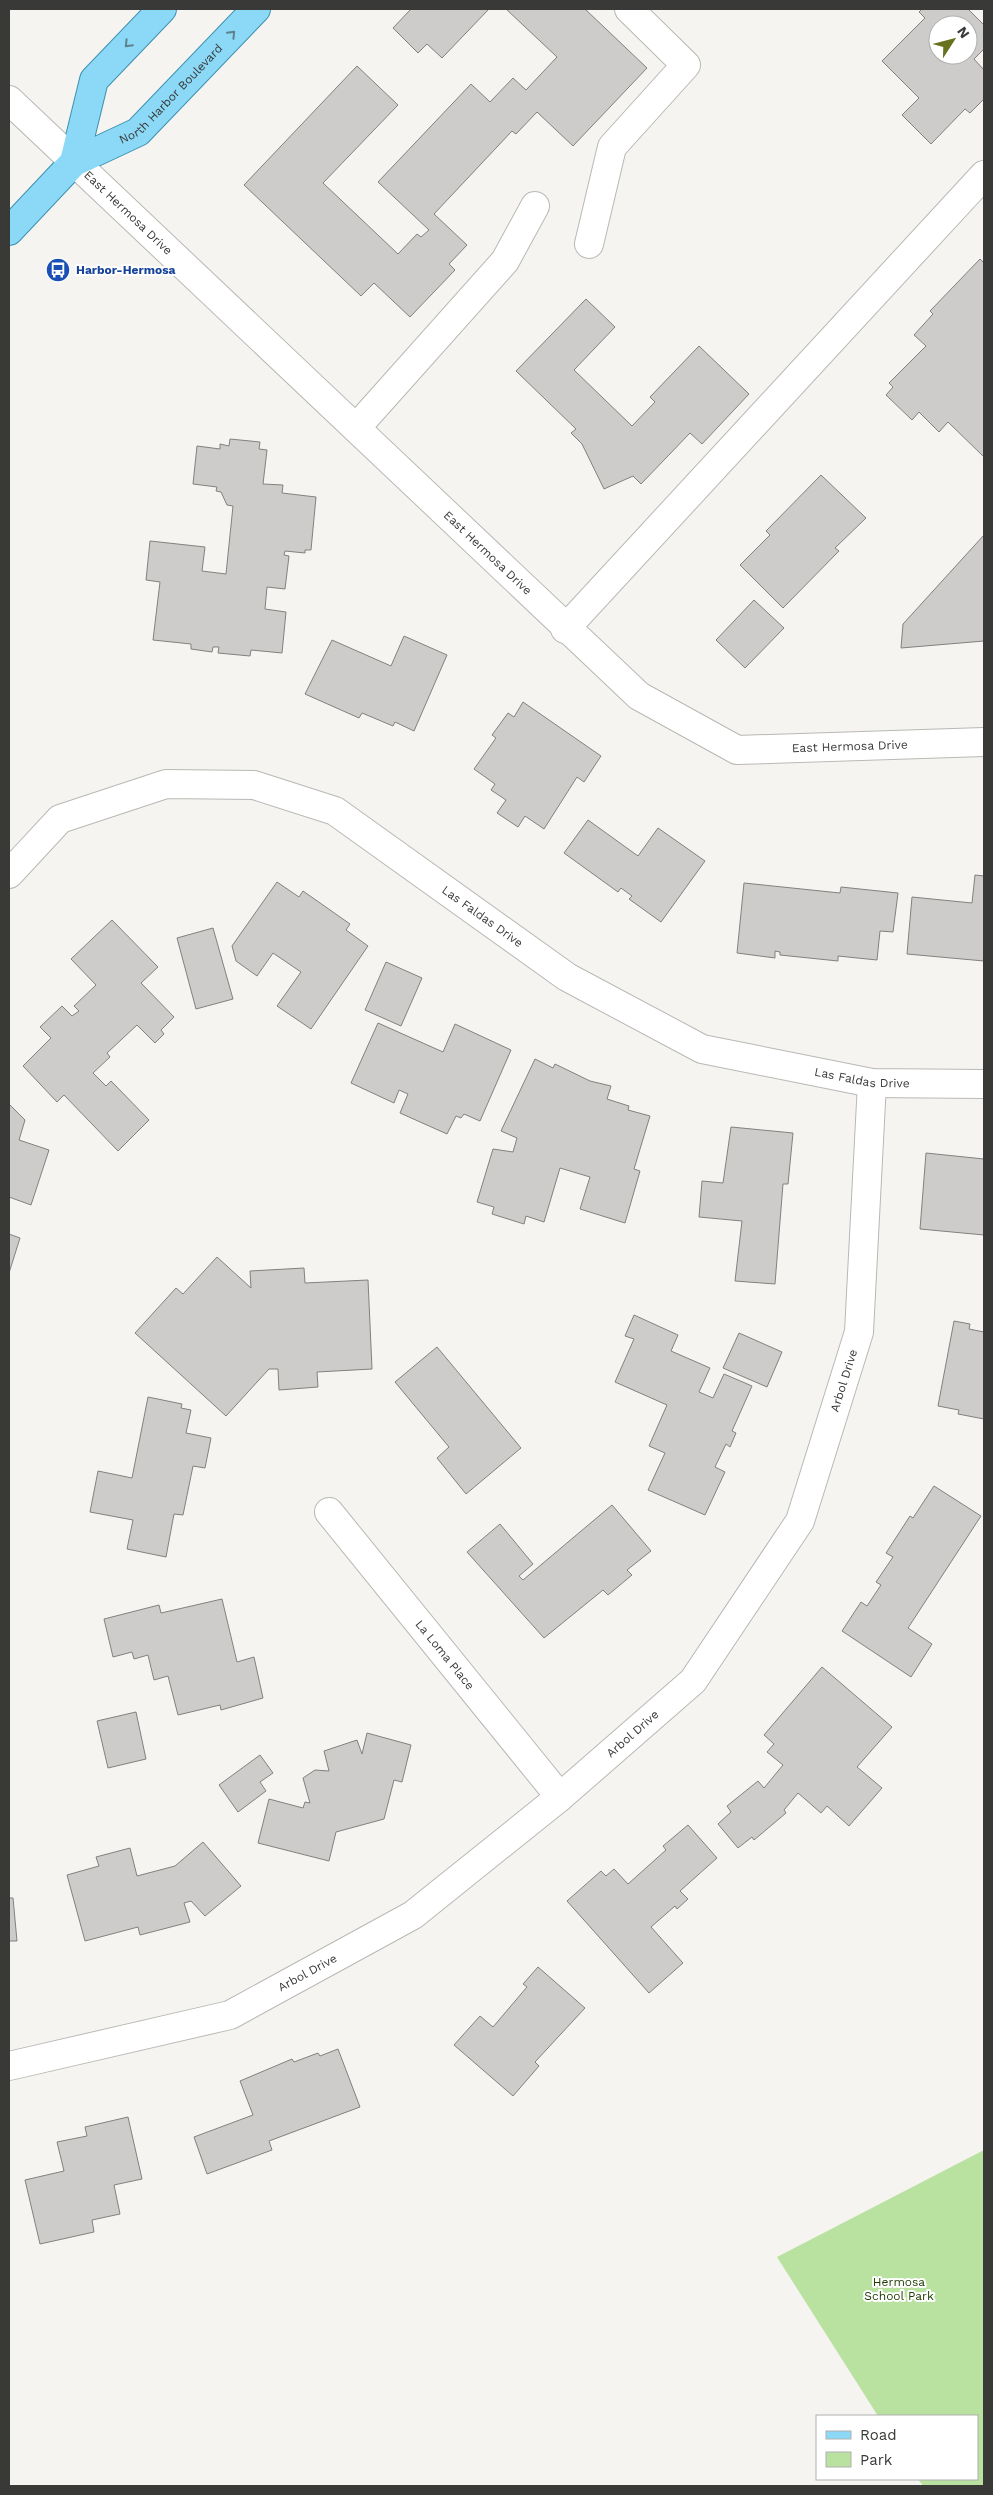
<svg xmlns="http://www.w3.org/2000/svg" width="993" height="2495" font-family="'Work Sans',sans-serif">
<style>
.green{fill:#b9e1a0}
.building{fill:#cdccca;stroke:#82817f;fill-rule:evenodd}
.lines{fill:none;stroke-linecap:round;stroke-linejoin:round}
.minor-casing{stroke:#b9b8b5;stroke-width:30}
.major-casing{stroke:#3c91af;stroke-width:30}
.minor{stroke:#fff;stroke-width:28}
.major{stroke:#8bd9f6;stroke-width:28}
.oneway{stroke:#5e818d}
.labels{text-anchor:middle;stroke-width:4;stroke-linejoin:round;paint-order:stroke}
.street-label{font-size:12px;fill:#393937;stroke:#fff}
.transit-label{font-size:12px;font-weight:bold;fill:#164399;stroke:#fff;text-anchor:start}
.park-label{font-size:12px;fill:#1c3900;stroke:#fff}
</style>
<rect width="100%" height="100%" fill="#f5f4f1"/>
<path class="green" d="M984 2150V2486H923L918 2479H977V2416H878L777 2257Z"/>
<path class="building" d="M411 9H489L442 58 427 44 418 53 393 28Z
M506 9H585L647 68 573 146 537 112 516 134 512 131 434 214 467 245 449 264 455 270 410 317 374 283 361 296 244 185 357 66 398 105 323 183 398 254 417 234 421 237 429 230 378 182 471 84 490 102 513 78 526 90 557 57Z
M922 9H968L984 25V49L974 59 984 70V99L970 113 965 109 931 144 902 115 919 98 882 61 925 18 919 12ZM938 25H968V55H938Z
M980 259 984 263V457L948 422 939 432 919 412 912 420 886 395 893 387 889 383 926 346 914 335 933 314 930 311Z
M586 299 615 327 574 370 632 426 655 402 650 397 699 346 749 394 702 444 690 433 641 484 633 476 604 489 582 444 571 433 576 429 516 371Z
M230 439 260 442 259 449 267 450 263 484 283 485 282 493 316 497 311 550H305V553L285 551 284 555 289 556 285 589 267 587 265 609 286 612 282 653 251 650 250 656 218 653 219 647H213L212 652 191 649V644L153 640 160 582 146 580 150 541 205 547 202 571 226 574 233 506 227 505 221 492 216 491 217 487 193 484 197 446 220 449V444L229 446Z
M821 475 866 518 835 548 839 551 783 608 740 565 770 535 766 531Z
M984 535V641L901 648 903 624Z
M754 600 784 628 745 668 716 640Z
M404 636 447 655 414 731 395 722 393 726 362 713 359 718 305 694 332 640 391 666Z
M523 702 601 756 584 782 577 777 544 829 525 816 518 827 497 813 506 800 491 790 495 784 474 769 496 738 492 735 508 713 514 717Z
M588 820 638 856 658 828 705 861 661 922 629 899 632 896 621 888 618 892 564 853Z
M975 875 984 876V961L907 954 912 897 972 903Z
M277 882 299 897 303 891 350 924 346 930 368 946 311 1029 277 1006 301 972 273 953 257 976 236 961 232 946Z
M744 883 840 893 841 887 898 893 893 932 880 931 877 960 838 956V961L780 955V952L775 951V958L737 953Z
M112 920 158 967 141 983 174 1017 161 1030 164 1034 155 1043 137 1025 107 1053 110 1057 93 1073 106 1086 111 1081 149 1120 118 1151 64 1095 57 1102 23 1066 51 1038 40 1027 62 1006 72 1016 79 1011 74 1006 96 985 71 959Z
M213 928 233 999 196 1009 177 938Z
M386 962 422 978 401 1026 365 1010Z
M378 1023 443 1052 455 1024 511 1050 480 1121 464 1114 461 1118 456 1116 447 1134 400 1113 408 1094 399 1090 394 1103 351 1083Z
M535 1059 553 1068 555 1064 590 1081 611 1086 607 1099 629 1106 628 1110 650 1116 634 1169 640 1171 625 1223 580 1209 590 1177 560 1168 544 1222 526 1216 524 1224 492 1214 494 1207 477 1202 493 1149 513 1152 517 1138 501 1131Z
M9 1104 25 1120 19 1140 49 1150 31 1205 9 1197V1199Z
M731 1127 793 1133 788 1184H783L775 1284 735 1281 742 1221 699 1217 702 1181 723 1183Z
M926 1153 984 1159V1235L920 1229Z
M9 1234 20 1238 9 1273Z
M217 1257 251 1288 250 1271 304 1268 305 1283 368 1280 372 1369 317 1372 318 1387 279 1390 278 1369H269L226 1416 135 1333 176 1288 183 1294Z
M634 1315 678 1335 671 1351 710 1368 699 1392 713 1398 724 1374 752 1386 732 1431 736 1433 730 1447 726 1444 715 1467 725 1472 705 1515 648 1490 665 1453 649 1446 667 1405 615 1382 634 1339 625 1336Z
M954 1321 970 1324 969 1329 984 1332V1419L958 1414 959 1410 938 1406Z
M739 1333 782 1352 767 1387 723 1368Z
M437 1347 521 1448 466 1494 437 1458 449 1447 395 1382Z
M148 1397 182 1404 181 1408 191 1410 186 1433 211 1438 205 1468 193 1466 183 1515 174 1514 166 1557 127 1549 133 1520 90 1512 98 1471 132 1478Z
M934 1486 981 1516 908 1628 932 1644 911 1677 842 1631 861 1602 867 1606 881 1585 876 1582 893 1557 886 1553 910 1516 913 1518Z
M612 1505 651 1551 627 1570 632 1575 608 1595 603 1590 544 1638 467 1552 500 1524 533 1564 519 1576 523 1580Z
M222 1599 237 1662 254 1657 263 1698 221 1710 220 1705 178 1715 168 1676 154 1680 148 1655 134 1659 132 1652 113 1657 104 1619 159 1605 161 1613Z
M822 1667 892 1727 857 1767 882 1788 849 1826 827 1806 821 1813 798 1793 784 1810 786 1813 754 1840 752 1837 738 1848 718 1824 731 1812 727 1806 758 1781 764 1788 783 1765 767 1752 774 1744 764 1735Z
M136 1712 146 1759 108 1768 97 1721Z
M367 1733 411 1745 402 1782 394 1780 384 1819 336 1832 329 1861 258 1843 269 1799 303 1808 305 1802 310 1803 303 1778 315 1770 329 1771 324 1751 357 1740 362 1754Z
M260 1755 273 1773 260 1782 266 1791 238 1812 219 1785Z
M688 1825 717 1858 680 1891 688 1899 677 1909 675 1906 651 1927 683 1963 649 1993 567 1901 601 1871 606 1876 614 1869 628 1884 666 1850 663 1846Z
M203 1842 241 1886 205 1916 191 1901 184 1903 190 1922 140 1935 138 1927 85 1941 67 1875 99 1866 96 1857 130 1848 137 1876 175 1866Z
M9 1898H13L17 1941H9Z
M538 1967 585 2008 535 2062 539 2066 513 2096 454 2045 480 2016 493 2027 527 1987 523 1984Z
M338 2049 360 2107 269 2141 272 2150 207 2174 194 2137 253 2115 240 2081 292 2059 294 2062 318 2053 320 2056Z
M128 2117 142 2179 114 2185 120 2214 92 2220 94 2232 40 2244 25 2180 64 2171 57 2142 87 2136 85 2127Z"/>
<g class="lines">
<g class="minor-casing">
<g id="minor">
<path id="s1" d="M9 100 639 696 737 750 984 742"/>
<path d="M589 244 612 147 686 65 629 9"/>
<path d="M356 428 505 261 535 206"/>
<path d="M565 629 984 175"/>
<path id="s2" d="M9 874 60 819 166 784 254 785 335 811 567 977 702 1049 872 1083 984 1084"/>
<path id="s3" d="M329 1512 560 1797"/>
<path id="s4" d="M9 2066 230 2015 413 1915 560 1797 693 1681 800 1521 859 1332 872 1083"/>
</g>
</g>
<g class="major-casing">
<g id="major">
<path d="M74 162 94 80 162 9"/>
<path id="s5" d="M9 231 74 162 138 132 256 9"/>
</g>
</g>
<use href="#minor" class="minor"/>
<use href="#major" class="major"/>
</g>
<defs><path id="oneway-chevron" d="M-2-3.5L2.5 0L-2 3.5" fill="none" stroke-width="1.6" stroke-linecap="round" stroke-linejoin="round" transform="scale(1.25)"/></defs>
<g class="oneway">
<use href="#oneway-chevron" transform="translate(232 34) rotate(-46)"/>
<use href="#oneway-chevron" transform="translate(128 44) rotate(134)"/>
</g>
<defs>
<g id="bus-disc" transform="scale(1.25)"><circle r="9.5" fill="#1a4fb4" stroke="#fff"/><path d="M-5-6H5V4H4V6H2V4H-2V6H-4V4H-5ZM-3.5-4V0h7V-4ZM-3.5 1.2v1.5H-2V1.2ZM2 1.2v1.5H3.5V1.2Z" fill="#fff"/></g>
</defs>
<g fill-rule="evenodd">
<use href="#bus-disc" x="58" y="270"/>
</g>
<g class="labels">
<g class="street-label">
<text dy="4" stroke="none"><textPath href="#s5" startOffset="215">North Harbor Boulevard</textPath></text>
<text dy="4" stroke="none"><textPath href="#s1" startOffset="164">East Hermosa Drive</textPath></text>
<text dy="4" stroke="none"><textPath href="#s1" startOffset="659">East Hermosa Drive</textPath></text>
<text dy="4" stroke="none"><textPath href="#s1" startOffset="1092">East Hermosa Drive</textPath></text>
<text dy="4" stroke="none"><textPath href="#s2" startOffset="541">Las Faldas Drive</textPath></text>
<text dy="4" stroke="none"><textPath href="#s2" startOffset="961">Las Faldas Drive</textPath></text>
<text dy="4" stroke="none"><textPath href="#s4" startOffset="1140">Arbol Drive</textPath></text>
<text dy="4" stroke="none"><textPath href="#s3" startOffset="184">La Loma Place</textPath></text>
<text dy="4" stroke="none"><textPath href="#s4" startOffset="720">Arbol Drive</textPath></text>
<text dy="4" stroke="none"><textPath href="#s4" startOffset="315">Arbol Drive</textPath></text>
</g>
<g class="transit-label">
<text x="76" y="274">Harbor-Hermosa</text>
</g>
<g class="park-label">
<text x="899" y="2286">Hermosa<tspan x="899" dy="14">School Park</tspan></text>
</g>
</g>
<rect width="993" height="2495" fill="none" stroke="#393937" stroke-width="20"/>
<rect x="816" y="2415" width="162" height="65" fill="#ffffff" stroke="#b0b0af"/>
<rect x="826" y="2431" width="25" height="8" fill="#8bd9f6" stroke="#b0b0af"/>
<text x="860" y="2440" font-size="15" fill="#393937">Road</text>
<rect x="826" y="2452" width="25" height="15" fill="#b9e1a0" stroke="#b0b0af"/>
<text x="860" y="2465" font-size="15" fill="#393937">Park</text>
<g transform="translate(953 40) rotate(54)"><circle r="24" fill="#ffffff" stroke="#b0b0af"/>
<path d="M0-4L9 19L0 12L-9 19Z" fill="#68721c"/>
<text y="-8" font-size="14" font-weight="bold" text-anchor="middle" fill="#393937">N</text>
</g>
</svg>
